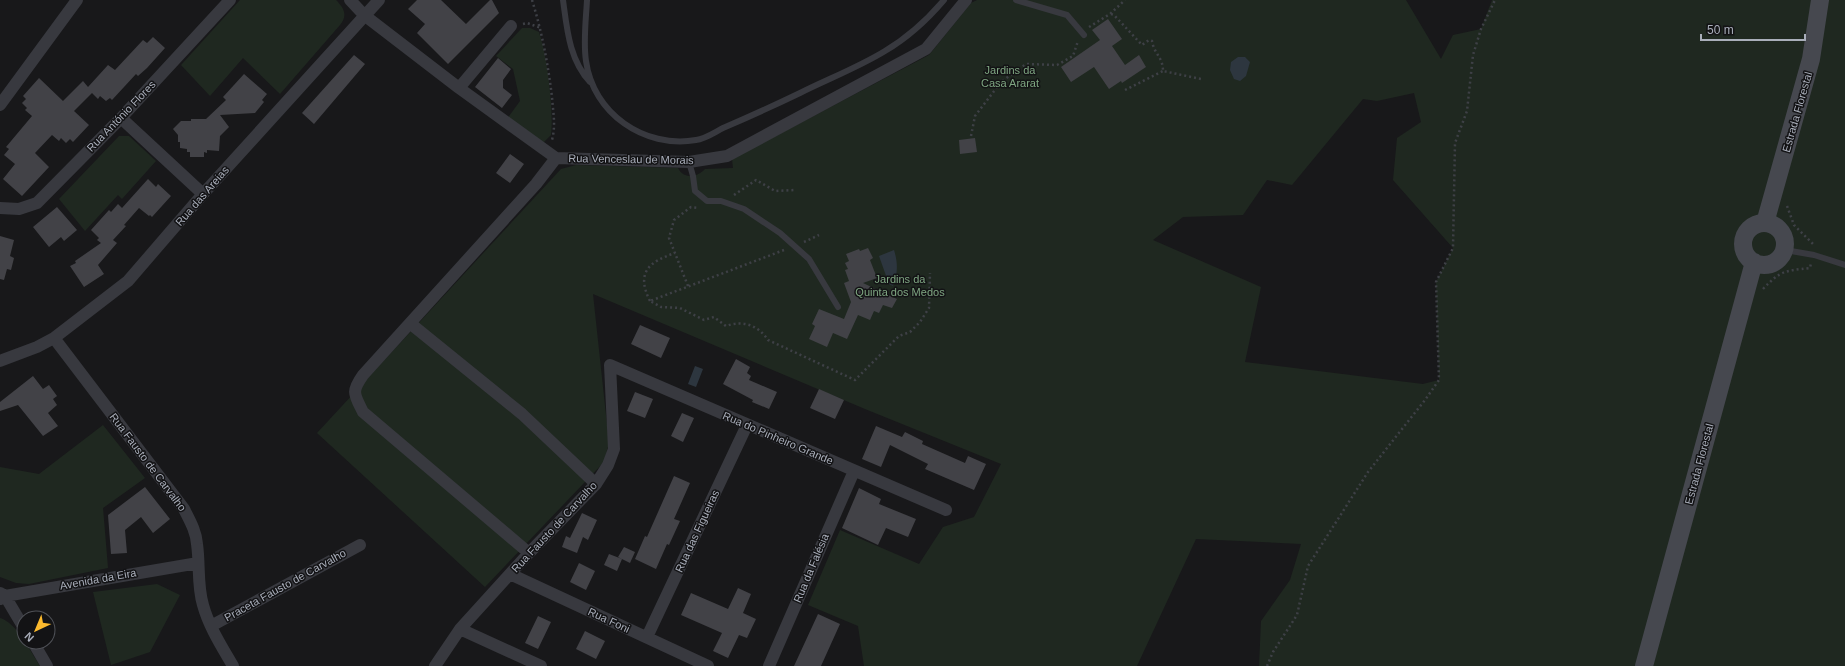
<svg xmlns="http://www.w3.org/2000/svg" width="1845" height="666" font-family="Helvetica,sans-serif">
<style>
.green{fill:#1f2820;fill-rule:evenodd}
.water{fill:#2d363f}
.building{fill:#424247}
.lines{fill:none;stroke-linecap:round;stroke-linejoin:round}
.path{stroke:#3e4046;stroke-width:2.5;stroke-dasharray:2 3;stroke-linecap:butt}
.lane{stroke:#38393f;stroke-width:6}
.street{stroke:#38393f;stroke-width:12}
.secondary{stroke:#46484f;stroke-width:18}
.labels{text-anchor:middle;stroke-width:3;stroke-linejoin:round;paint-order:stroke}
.park-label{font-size:11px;fill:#7fa682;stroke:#131315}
.street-label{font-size:11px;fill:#a9aeba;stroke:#131315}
</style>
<rect width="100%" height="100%" fill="#18181a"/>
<path class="green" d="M240 0H336C344 8 348 15 340 25L280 94 243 58 210 96 181 65Z
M977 0H1406L1441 59 1453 35 1481 29 1492 0H1845V666H1259L1261 621 1290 580 1301 544 1196 539 1137 666H864L858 626 808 605 840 530 919 564 943 527 974 517 1001 464 865 409 593 294 609 443 604 462 485 587 317 433 561 169 576 165 678 168C684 180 698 177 705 169L733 168 732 159 929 55 971 3ZM1414 93 1421 122 1397 138 1393 180 1453 248 1436 282 1439 380 1423 384 1245 362 1261 287 1153 240 1183 217 1243 215 1267 180 1292 185 1363 99 1377 101Z
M522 28H530L539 32C547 55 554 111 551 135L544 142 538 141 507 119 520 101 513 69 496 56Z
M119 136H129L156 161 122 199 118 195 85 231 59 199Z
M103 425 145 478 103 508 108 568 29 584 16 583 0 577V467L39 474Z
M157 584 180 595 150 652 111 665 93 592Z
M0 618C16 622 31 652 40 666H0Z"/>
<path class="water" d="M1238 57H1245L1250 62 1246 76 1240 81 1234 79 1230 70 1231 62Z
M894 250C898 263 898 273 893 286L889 284 879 256Z
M695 366 703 369 696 387 688 384Z"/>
<path class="building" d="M417 0H441L466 24 490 0H492L499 13 448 64 417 33 425 24 408 9Z
M1108 19 1122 39 1112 46 1125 65 1139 55 1146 67 1122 83 1121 81 1109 89 1094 67 1071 82 1061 67 1100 40 1092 30Z
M153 37 165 48 147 68 138 76 136 74 112 100 110 98 106 101 100 96 98 99 92 93 74 111 89 125 73 142 70 139 66 143 61 138 59 141 52 135 35 153 49 167 22 196 3 179 15 164 4 155 9 149 6 147 32 116 25 110 27 108 22 103 26 99 23 96 39 78 63 101 83 81 88 87 108 65 115 70 143 40 147 43Z
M354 55 365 64 314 124 302 113Z
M498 58 511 69 503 80V88L512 95 502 108 475 87Z
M244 74 267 94 262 100 264 102 255 113 220 115 229 127 220 136 219 151 207 150V153L204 152V157H190V152H187V149L180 148V142H178V135L173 129 181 121H191V119H206L226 100 223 97Z
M975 138 977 152 960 154 959 140Z
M510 154 524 164 510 183 496 173Z
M148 179 156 187 158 184 171 196 152 217 150 215 149 216 139 208 124 225 126 226 113 240 117 243 98 265 104 274 84 287 70 266 76 263 75 261 101 243 97 240 99 238 91 230 109 210 111 212 118 204 122 208Z
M57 207 77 230 64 241 61 237 49 247 33 227Z
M0 236 14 240 10 256 14 258 11 270 7 269 4 280 0 279Z
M868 248 873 258 870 260 877 278 863 283 897 299 892 308 883 305 879 313 874 311 870 320 858 315 847 339 833 333 827 347 809 339 815 326 812 324 819 309 844 319 851 302 844 283 849 281 845 270 848 269 845 263 849 261 846 254 859 249 860 251Z
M640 325 670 338 661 358 631 344Z
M736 359 750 367 747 373 751 376 749 380 777 392 769 409 752 402 753 400 723 384Z
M33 376 43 389 49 385 57 396 53 399 57 405 48 413 58 426 43 436 18 405 0 411V402Z
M819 389 844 400 835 419 810 408Z
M635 392 653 399 645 418 627 411Z
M682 413 694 418 683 442 671 436Z
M876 426 902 437 905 432 923 441 922 444 965 463 968 456 986 464 974 490 925 469 928 464 890 445 881 467 862 459Z
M674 476 690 483 674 519 680 521 669 545 667 544 656 569 635 559 645 536 647 537Z
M145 487 170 519 153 533 141 517 125 530 127 553 111 554 108 515Z
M859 488 881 499 879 504 916 519 908 537 886 528 878 545 842 528Z
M582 513 597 520 588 540 583 537 577 553 562 547 566 536 570 538Z
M624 547 635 552 630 563 618 557Z
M609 554 622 559 617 571 604 565Z
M579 563 595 571 586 590 570 582Z
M738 588 751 594 743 613 756 619 747 638 739 635 728 658 713 651 722 633 681 615 691 593 728 609Z
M818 614 840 624 821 666H794Z
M538 616 551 622 538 649 525 643Z
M585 631 605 641 596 659 576 649Z"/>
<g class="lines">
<path class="path" d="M532 0C542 32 548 64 552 97 553 112 556 125 552 140
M1111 14 1114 15 1142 45 1149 40 1152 41C1154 54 1163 57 1163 71L1201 79
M523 24 527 23 541 28
M1089 27 1110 14 1125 0
M1125 90 1163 71
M971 136 975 116 1001 82 1026 64 1057 65 1073 56 1078 41
M734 195 756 180 775 191 795 190
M1787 206 1794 225 1814 245
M804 242 819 235
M784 250 650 301 661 307 680 308 704 320 714 317 726 326C743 320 758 325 768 340L855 380 899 336 910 332 920 322 929 308 930 273
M688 286 669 238 674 220 691 207 699 208
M1763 289C1781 270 1785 271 1810 268L1811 263
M650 301C636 273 648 262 675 253
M1267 666 1273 652 1297 615 1308 566 1368 472 1425 400 1439 380 1436 282 1453 248 1455 143 1467 111 1473 55 1481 29 1495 0"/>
<path class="lane" d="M563 0C567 29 569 59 590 82
M587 0C586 19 583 42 586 61 593 113 644 149 696 140 705 139 715 132 723 128 749 117 775 105 800 93 828 79 859 67 885 51 907 38 927 20 944 0
M1016 0 1067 15 1084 35
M689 162 693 176 695 191 707 201H721L744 209 780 233 809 259 838 307
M1785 250 1814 255 1845 265"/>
<path class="street" d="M350 0 364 15 459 88 556 158 689 162 727 156 926 49 966 0
M459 88 511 26
M0 105 77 0
M121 118 203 194
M0 208 19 209 37 203 121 118 230 0
M411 324 522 414 596 484
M54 338 184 509C190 521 196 531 197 544 200 565 197 585 203 605 209 627 222 647 233 666
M0 361 37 347 54 338 128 281 203 194 379 0
M529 553 363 412C354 394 351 392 363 375L536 184 556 158
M510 574 708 666
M0 593 5 596 24 628
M0 599 5 596 198 563
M211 626 360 545
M460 629 541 666
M647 637 747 425
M33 642 47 666
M435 666 460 629 529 553 596 484 608 465 614 449 610 365 946 510
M769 666 854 471"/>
<path class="secondary" d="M1765 223 1811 59 1820 0
M1743 244a21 21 0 1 1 42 0a21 21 0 1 1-42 0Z
M1644 666 1754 262"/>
</g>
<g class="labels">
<g class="park-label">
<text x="1010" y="74">Jardins da<tspan x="1010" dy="13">Casa Ararat</tspan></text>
<text x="900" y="283">Jardins da<tspan x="900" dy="13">Quinta dos Medos</tspan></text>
</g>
<g class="street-label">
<text transform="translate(1797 112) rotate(-74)" y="4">Estrada Florestal</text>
<text transform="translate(121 116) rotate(-46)" y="4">Rua António Flores</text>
<text transform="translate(631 159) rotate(1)" y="4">Rua Venceslau de Morais</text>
<text transform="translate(202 196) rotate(-49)" y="4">Rua das Areias</text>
<text transform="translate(778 438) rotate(23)" y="4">Rua do Pinheiro Grande</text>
<text transform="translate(148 462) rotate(53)" y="4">Rua Fausto de Carvalho</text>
<text transform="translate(1699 464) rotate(-75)" y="4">Estrada Florestal</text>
<text transform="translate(554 527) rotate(-47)" y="4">Rua Fausto de Carvalho</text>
<text transform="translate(697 531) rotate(-65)" y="4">Rua das Figueiras</text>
<text transform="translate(811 568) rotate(-67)" y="4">Rua da Falésia</text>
<text transform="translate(98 579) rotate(-10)" y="4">Avenida da Eira</text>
<text transform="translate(285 585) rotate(-29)" y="4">Praceta Fausto de Carvalho</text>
<text transform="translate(609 620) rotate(25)" y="4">Rua Foni</text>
</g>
</g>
<g transform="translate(36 630) rotate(224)"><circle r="19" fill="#131315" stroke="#4f5157"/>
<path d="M0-3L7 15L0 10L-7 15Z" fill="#fcba2e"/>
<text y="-6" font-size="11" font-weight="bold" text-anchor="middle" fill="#a9aeba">N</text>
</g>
<path d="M1701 34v6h104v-6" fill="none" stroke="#a9aeba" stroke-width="2"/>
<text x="1707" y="34" font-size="12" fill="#a9aeba" stroke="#131315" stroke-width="3" paint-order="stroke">50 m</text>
</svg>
